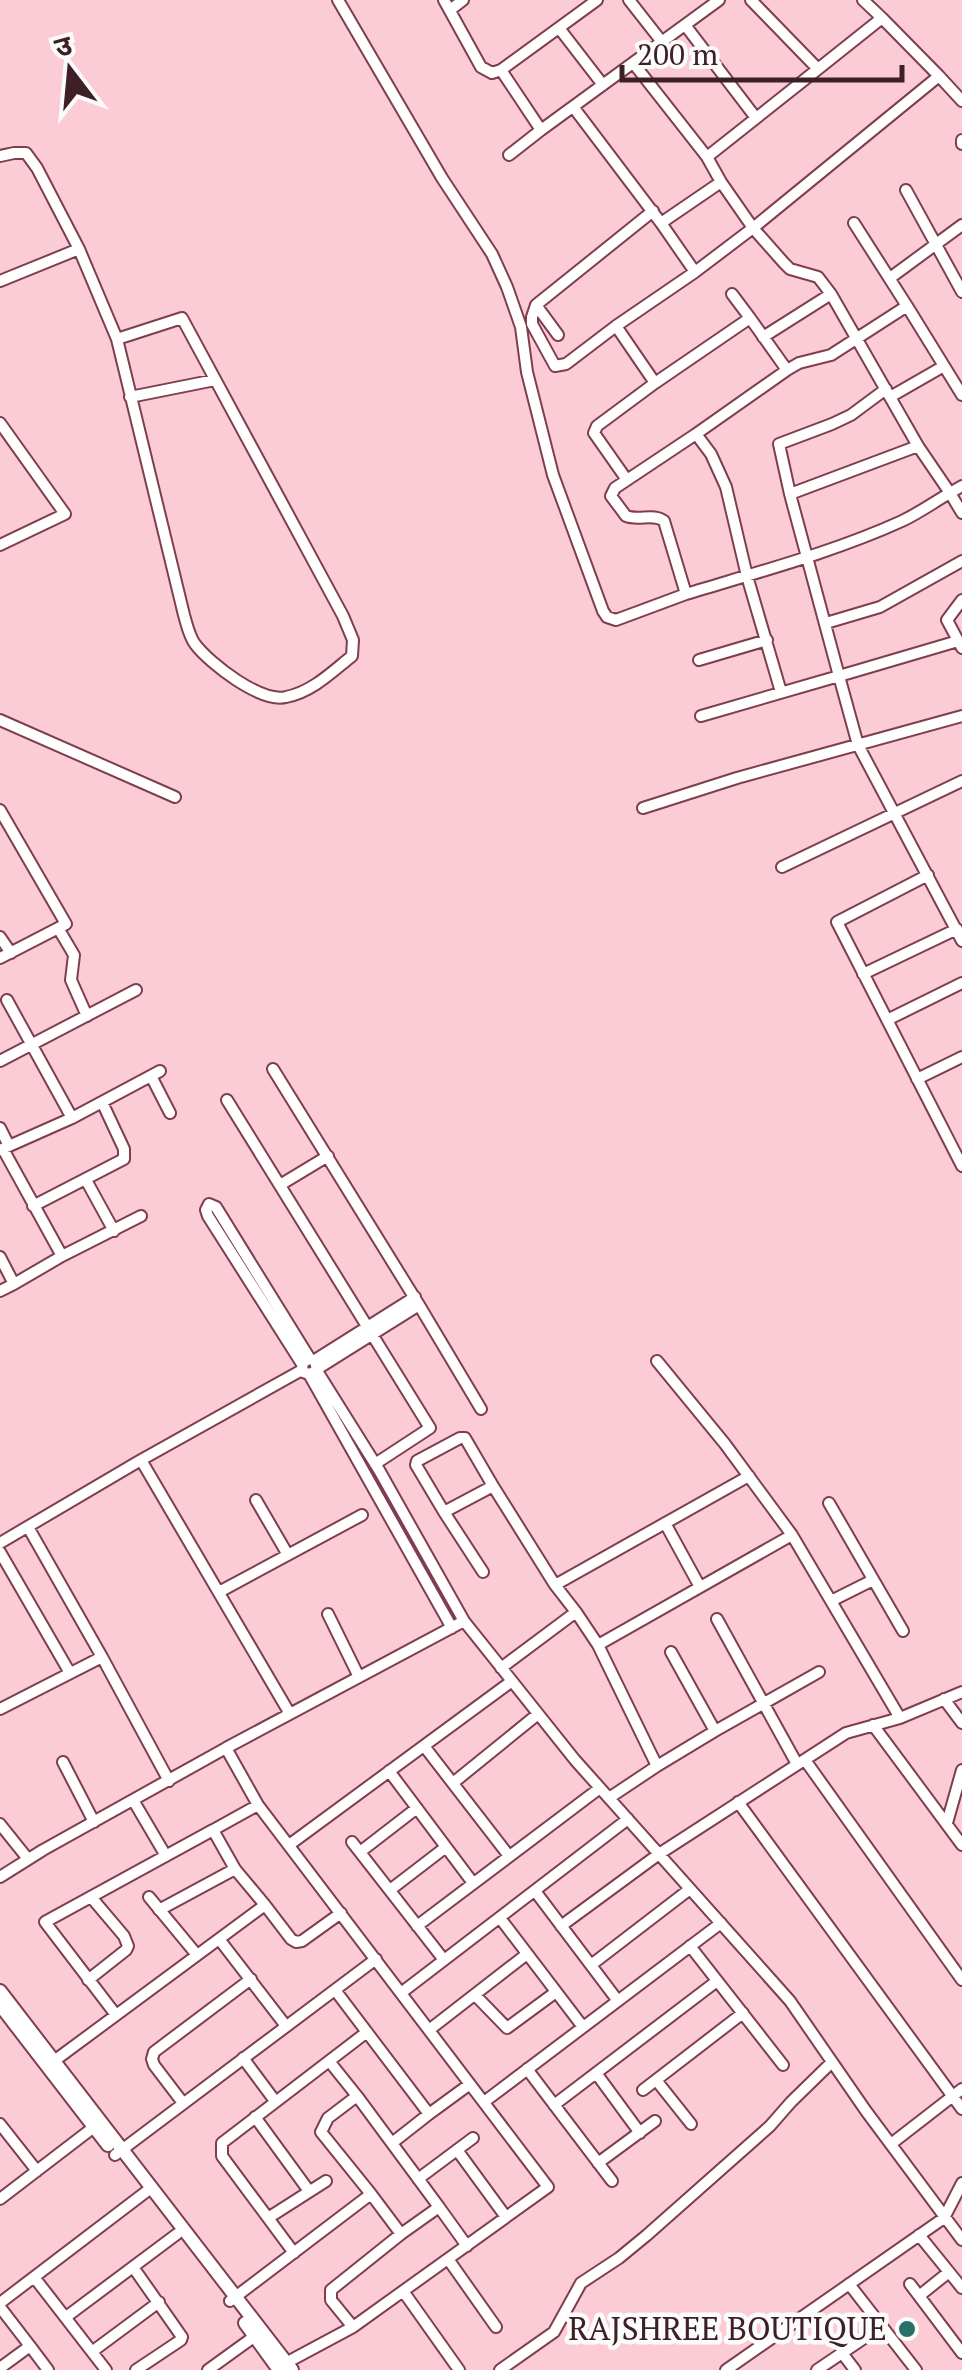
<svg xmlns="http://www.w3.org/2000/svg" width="962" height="2370" font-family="'PT Serif','Noto Sans Devanagari',serif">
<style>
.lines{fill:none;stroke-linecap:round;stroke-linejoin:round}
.minor-casing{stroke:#7e3e4e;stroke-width:14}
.tertiary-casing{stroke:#7e3e4e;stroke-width:16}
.minor{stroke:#fff;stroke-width:10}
.tertiary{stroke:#fff;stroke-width:12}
.poi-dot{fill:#287169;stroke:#fbfbfb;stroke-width:4}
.labels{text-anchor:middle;stroke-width:9;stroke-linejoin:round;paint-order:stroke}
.poi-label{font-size:32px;fill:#3d2027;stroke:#fbfbfb;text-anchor:end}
</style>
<rect width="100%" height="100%" fill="#fbccd5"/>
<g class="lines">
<g class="minor-casing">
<path id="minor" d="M338 0 442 178 492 254 507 287 521 327 527 372 553 475 603 611 607 617 616 620 686 594
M444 0 481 67 492 73 501 70 597 0
M629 0 662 42
M751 0 818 69 882 18 939 76
M863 0 882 18
M450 10 463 0
M685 25 756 118
M559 28 603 85
M634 64 707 157 818 69
M501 70 541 130 719 0
M574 108 661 223 721 182 707 157
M962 140V144
M509 155 541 130
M0 156 14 153H26L37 168 79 249
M721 182 753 228 784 263 790 269 818 277 831 294
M906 190 962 292
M661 223 695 272
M854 223 907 306
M890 278 962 225
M0 281 79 249 117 339 184 615C187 625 189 636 195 644 210 664 261 703 286 697 312 692 332 672 352 656L353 640 343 616 182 318 117 339
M732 294 750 318
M536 305 532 317V324L555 366 566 364 616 326
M558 335 536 305 653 211
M763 337 831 294 918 446
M655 383 616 326 695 272 753 228 939 76 962 101
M130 397 215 380
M890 397 944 366
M0 423 65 514 0 545
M696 434 787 370 799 363 831 355 907 306 962 395
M627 480 594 433 597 426 655 383 750 318 787 370
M790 494 779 444 832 424 851 415 886 389
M962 600 947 620 962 648
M826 623 880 607 962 561
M958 641 839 676 790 494 918 446 950 493 962 486
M699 660 767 640
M781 692 747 576 726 487 711 454 696 434 615 488 611 496 626 516C638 521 654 513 664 521L686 594C758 572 834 552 902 521 919 513 934 502 950 493L962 513
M701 716 839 676 858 745 962 941
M0 720 175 797
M643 808 737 778 962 716
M0 810 66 924 0 958
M782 867 962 781
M928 875 837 922 962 1166
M58 928 74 955 71 980 87 1016
M0 937 11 953
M863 974 957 929
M7 1000 72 1118
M887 1020 962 983
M0 1061 136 990
M273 1069 419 1305 481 1409
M151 1076 170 1113
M917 1079 962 1057
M227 1100 430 1428 375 1464
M0 1128 9 1146
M3 1149 62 1256 14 1284
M0 1150 72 1118 160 1071
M86 1180 114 1231
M280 1185 328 1156
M33 1206 124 1159V1149L102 1102
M62 1256 141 1216
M0 1257 14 1284 0 1291
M315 1360 415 1297
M302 1364 308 1359 315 1360 317 1371 309 1374 303 1372 302 1364 208 1216 206 1210 209 1204 216 1207 310 1359
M317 1369 419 1305
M317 1371 379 1470 464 1621
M309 1374 452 1628
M141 1460 302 1370
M493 1486 465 1438H460L417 1461 416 1465 444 1512 493 1486 555 1585 576 1612 501 1668
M256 1500 288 1555
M829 1503 903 1631
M444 1512 483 1572
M665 1523 700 1587
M28 1527 102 1657
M0 1543 141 1460 290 1714
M0 1552 70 1673
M555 1585 749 1476
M219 1592 362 1515
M831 1601 873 1580
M576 1612 598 1645 657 1766 715 1731 819 1672
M328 1614 359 1677
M717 1619 797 1764
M598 1645 792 1535
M671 1652 715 1731
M944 1699 962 1723
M0 1709 102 1657 169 1781
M900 1718 962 1692
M873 1725 962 1845
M424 1746 509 1856
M226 1748 464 1621 575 1760 790 2001 866 2111 962 2240
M805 1760 962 1980
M63 1762 94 1822
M389 1771 473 1883
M453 1783 538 1714
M609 1798 657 1766
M133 1800 166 1856
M738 1802 962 2109
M947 1823 962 1770
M0 1824 28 1859
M352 1842 444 1960
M289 1845 512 1681
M360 1852 417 1808
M0 1877 43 1850 226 1748 258 1805 548 2187 353 2327 284 2364
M390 1890 446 1847
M535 1891 618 2001
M149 1897 197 1955
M265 1905 291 1939 296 1942 302 1941 341 1913
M159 1910 235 1869
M500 1918 583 2027
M417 1926 600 1788
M561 1926 659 1854 846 1733 900 1718 792 1535 725 1444 657 1361
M219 1939 286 2026
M690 1946 783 2065
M591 1965 690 1889
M88 1980 126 1950 128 1946 124 1936 91 1897
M335 1990 429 2114 470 2084
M401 1993 628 1819
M475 1995 507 2028 556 1992
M116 2015 45 1922 213 1830
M429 2030 527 1954
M243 2058 275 2101
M54 2061 265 1905 235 1869 213 1830 258 1805
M527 2069 612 2181
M596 2073 640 2133
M656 2080 691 2124
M643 2090 743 2013
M357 2096 439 2207 401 2234 371 2194
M484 2102 721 1923
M183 2103 154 2065 152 2059 154 2052 251 1979
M554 2105 717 1981
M255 2117 309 2191
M0 2124 37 2171
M392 2143 429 2114
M891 2144 962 2089
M457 2150 506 2217
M115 2155 376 1959
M598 2163 655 2121
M418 2179 473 2138
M0 2199 94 2127
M439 2207 467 2246
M268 2218 326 2181
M919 2235 962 2288
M294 2253 222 2156V2143L367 2032
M448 2259 496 2327
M133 2267 182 2337 181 2340 136 2370
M34 2277 106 2370
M849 2284 916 2370
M910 2284 962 2353
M403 2291 459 2370
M919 2296 949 2272
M230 2301 371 2194 321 2132 328 2118 357 2096 329 2061
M0 2303 151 2188
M0 2307 30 2346 0 2368
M66 2317 177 2234
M353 2327 331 2300V2290L401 2234
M30 2346 48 2370
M93 2351 159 2302
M842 2353 855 2370
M208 2370 255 2336
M500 2370 554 2332 581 2283 619 2258 647 2235 770 2126 791 2102 832 2062
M726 2370 944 2218 962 2183
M817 2370 882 2326"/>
</g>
<g class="tertiary-casing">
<path id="tertiary" d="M0 1991 292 2370
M0 2005 108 2145
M245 2323 279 2370"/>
</g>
<use href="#minor" class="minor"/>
<use href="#tertiary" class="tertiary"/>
</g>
<circle class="poi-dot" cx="907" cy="2329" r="10"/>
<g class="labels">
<g class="poi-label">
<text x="887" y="2340">RAJSHREE BOUTIQUE</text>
</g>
</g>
<g transform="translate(70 70) rotate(344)" stroke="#fbfbfb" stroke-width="8" paint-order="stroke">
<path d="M0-8L18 38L0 25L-18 38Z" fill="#3d2027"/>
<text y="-15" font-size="28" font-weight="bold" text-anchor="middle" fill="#3d2027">उ</text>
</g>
<path d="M622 65v15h280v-15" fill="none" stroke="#3d2027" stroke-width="5"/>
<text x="637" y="65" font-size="30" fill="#3d2027" stroke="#fbfbfb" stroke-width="8" paint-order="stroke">200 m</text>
</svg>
